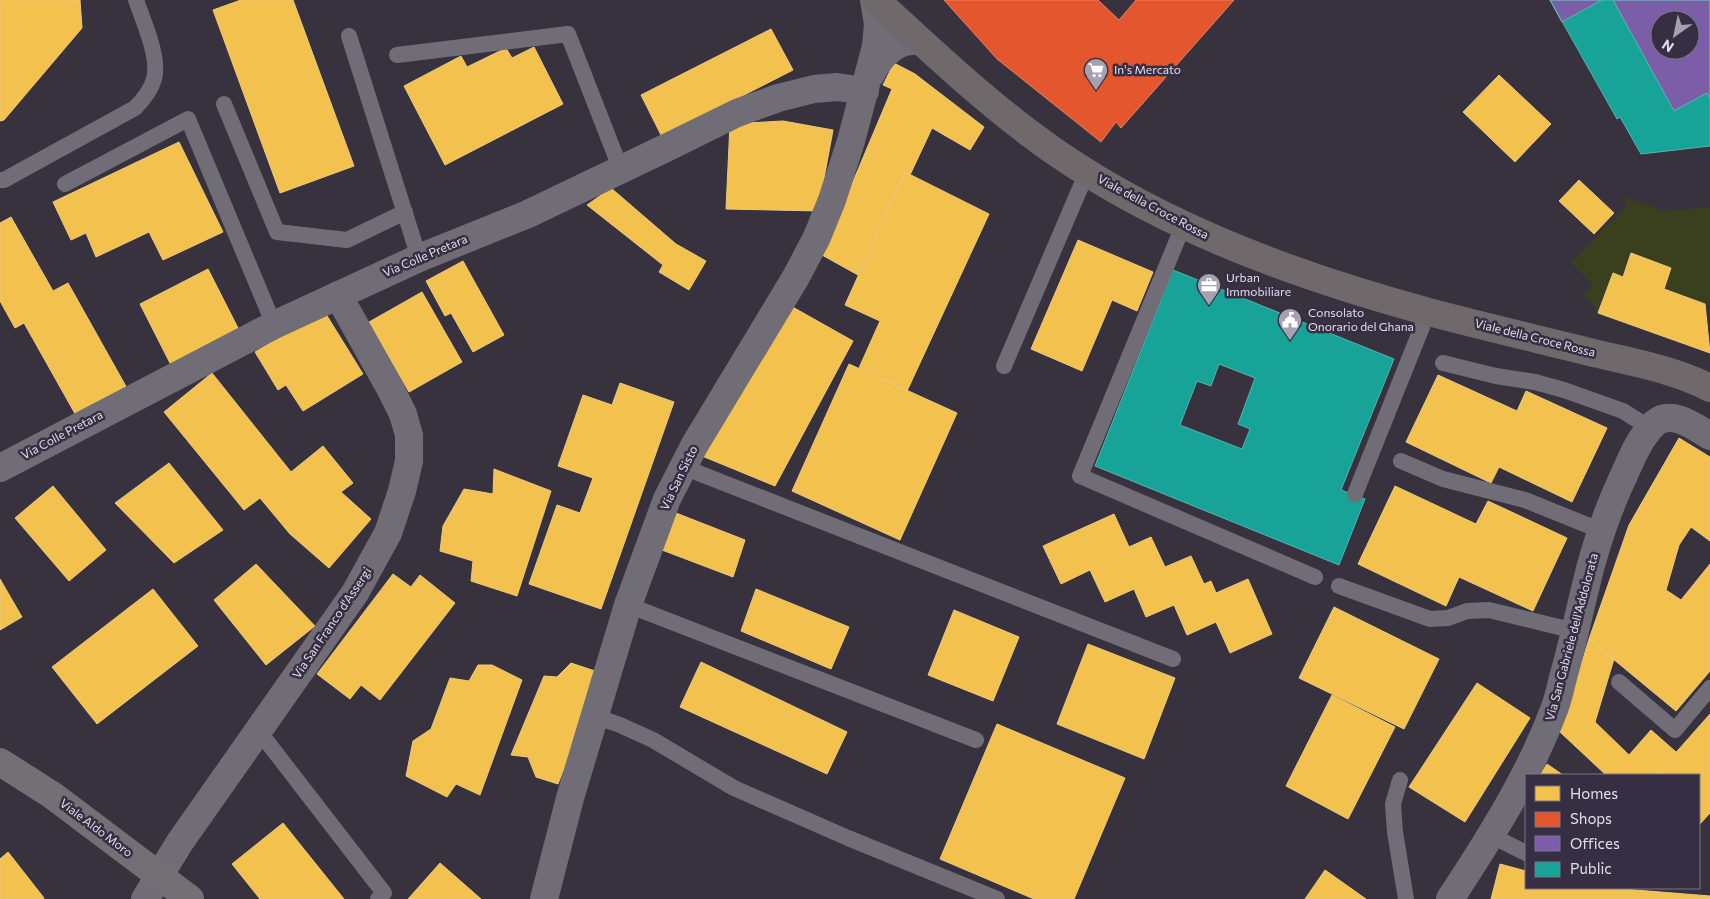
<svg xmlns="http://www.w3.org/2000/svg" width="1710" height="899" font-family="Commissioner,sans-serif">
<style>
.green{fill:#3a401e}
.homes{fill:#f2c14e;stroke:#edc97d}
.shops{fill:#e4572e;stroke:#e37f67}
.offices{fill:#7b5ea7;stroke:#9a84bb;fill-rule:evenodd}
.public{fill:#17a398;stroke:#54b4b1;fill-rule:evenodd}
.lines{fill:none;stroke-linecap:round;stroke-linejoin:round}
.lane{stroke:#716d76;stroke-width:16}
.street{stroke:#716d76;stroke-width:28}
.secondary{stroke:#746f74;stroke-width:28}
.primary{stroke:#6f696c;stroke-width:28}
.labels{text-anchor:middle;stroke-width:5;stroke-linejoin:round;paint-order:stroke}
.poi-label{font-size:12px;fill:#e2ddeb;stroke:#362e42;text-anchor:start}
.street-label{font-size:12px;fill:#e2ddeb;stroke:#362e42}
</style>
<rect width="100%" height="100%" fill="#37323e"/>
<path class="green" d="M1623 196 1664 211 1710 207V303L1705 304 1664 289 1671 268 1632 254 1623 277 1613 273 1598 313 1593 304 1584 295 1593 285 1571 263 1627 205Z"/>
<path class="homes" d="M0 0H80L82 28 4 120 0 121Z
M241 0H293L354 166 280 193 213 10Z
M1058 0H1097L1143 43 1087 103 1020 41Z
M771 29 793 70 662 137 641 95Z
M534 47 563 104 445 165 404 86 461 56 467 67 506 48 512 58Z
M894 63 915 74 984 127 970 150 932 128 910 175 905 172 858 275 822 255 892 89 883 85Z
M1499 75 1551 124 1515 162 1463 112Z
M783 121 833 130 818 211 726 209 730 124Z
M179 142 223 232 163 260 149 232 96 257 86 233 71 240 53 202Z
M905 172 989 214 907 391 859 368 880 321 845 305Z
M1579 180 1614 213 1594 234 1559 201Z
M611 188 676 244 706 261 689 290 659 272 663 265 587 205Z
M11 217 53 291 68 283 128 390 78 419 24 323 15 328 0 301V223Z
M1078 240 1153 272 1137 311 1112 300 1082 371 1031 349Z
M1631 253 1671 268 1664 289 1705 304 1710 353 1598 313 1613 273 1623 277Z
M463 261 504 335 473 352 451 313 445 316 426 281Z
M208 269 239 330 171 365 140 304Z
M422 292 462 362 409 392 369 322Z
M789 305 853 341 775 486 702 456Z
M324 311 363 374 303 411 286 385 278 390 255 352Z
M849 364 957 413 900 540 792 491Z
M212 373 291 472 323 446 353 483 341 492 371 519 329 568 290 534 260 498 244 510 164 412Z
M1438 375 1517 411 1526 391 1607 428 1572 502 1499 467 1491 483 1406 442Z
M620 383 674 402 601 609 529 584 557 505 580 513 593 478 558 466 583 395 612 405Z
M1679 438 1710 457V541L1691 527 1679 545 1666 590 1681 600 1710 564V671L1676 711 1589 639 1629 525Z
M169 463 223 530 174 563 115 503Z
M494 469 551 491 517 596 471 581 473 561 440 551 443 526 464 489 493 494Z
M53 486 106 550 69 581 15 518Z
M1395 486 1476 524 1488 501 1567 538 1533 611 1459 577 1446 606 1358 564Z
M676 513 745 540 733 577 662 550Z
M1114 514 1129 547 1151 537 1165 567 1191 556 1204 584 1211 581 1216 593 1248 579 1272 634 1230 653 1216 622 1187 635 1174 605 1146 617 1134 589 1105 602 1090 570 1061 584 1043 546Z
M256 564 315 626 266 665 214 600Z
M393 574 411 587 420 575 455 603 380 700 361 685 350 699 317 674Z
M0 579 22 617 0 630Z
M153 589 198 646 97 724 52 667Z
M756 589 849 627 831 669 741 631Z
M1334 607 1439 659 1404 729 1299 678Z
M954 610 1019 637 993 701 928 675Z
M1589 639 1614 659 1595 722 1629 755 1651 730 1676 752 1656 775H1606L1560 732Z
M1088 644 1175 678 1144 759 1057 724Z
M701 662 847 732 827 774 680 707Z
M571 663 601 673 558 784 536 777 528 757 511 755 544 676 557 677Z
M478 665H492L522 680 480 795 456 784 447 797 406 776 413 741 431 729 450 678 469 681Z
M1477 683 1530 718 1465 822 1409 787Z
M1332 695 1395 727 1348 819 1286 786Z
M1710 714V813L1699 825V775H1656Z
M997 724 1125 778 1074 899H1034L940 859Z
M1547 764 1563 775H1540Z
M283 823 344 899H260L232 864Z
M8 852 44 898 43 899H0V859Z
M440 863 481 899H408Z
M1500 864 1526 871V888H1610L1710 896V899H1491Z
M1325 870 1366 899H1305Z"/>
<path class="shops" d="M944 0H1098L1119 20 1136 0H1234L1121 128 1116 122 1101 142 997 59Z"/>
<path class="offices" d="M1550 0H1602L1562 22Z
M1613 0H1710V99L1707 93 1674 111ZM1660 20H1690V50H1660Z"/>
<path class="public" d="M1550 0H1710V146L1641 154 1620 117 1617 119ZM1660 20H1690V50H1660Z
M1550 0H1602L1562 22Z
M1613 0H1710V99L1707 93 1674 111ZM1660 20H1690V50H1660Z
M1173 270 1394 359 1341 490 1365 499 1339 565 1095 466ZM1219 364 1255 378 1238 424 1250 429 1242 449 1180 425 1197 381 1211 386Z"/>
<g class="lines">
<path class="lane" d="M349 36 419 258
M397 55 568 34 621 170
M224 104 277 232 347 240 405 212
M0 180H4L135 108C143 100 151 90 154 79 160 57 143 21 136 0
M65 184 188 119 274 325
M1183 226 1080 476 1315 577
M1443 363 1496 376 1535 382 1564 390 1623 411 1650 428
M1004 366 1087 172
M1401 461 1443 479 1525 500 1602 531
M683 467 1173 659
M1355 494 1428 312
M1339 586 1430 619 1448 618 1467 611 1489 610 1575 631
M628 605 976 740
M1619 682 1675 730 1710 688
M594 716 620 725 653 740 734 788 848 838 997 899
M258 730 384 893 378 899
M1400 780 1393 804 1395 832 1406 899
M1490 835 1526 853"/>
<path class="street" d="M871 74C881 55 897 38 920 41
M0 468 274 325 419 258 528 214 672 145 737 113 778 98 814 89 837 87 865 91
M145 899 180 842 355 593 388 533 402 491 409 461V435L403 414 390 388 338 295
M544 899 570 798 628 605 667 499 694 446 796 277 817 237 832 200 851 141 876 46 878 24 874 0
M1450 899C1490 838 1530 775 1555 707 1559 696 1561 685 1564 674 1572 646 1578 618 1585 589 1594 550 1607 511 1624 475 1632 457 1640 437 1655 423 1672 409 1695 427 1710 436"/>
<path class="secondary" d="M0 762 52 795 190 899"/>
<path class="primary" d="M876 0C926 46 975 92 1029 133 1145 221 1289 274 1429 312 1485 327 1542 340 1598 354 1636 363 1675 370 1710 388"/>
</g>
<defs>
<g id="supermarket-pin" transform="scale(1.25)"><path d="M0 17L-7.5 6A9.5 9.5 0 1 1 7.5 6Z" fill="#a6a1ae" stroke="#362e42"/><path d="M-6-5.5h2.5l.6 2H6L4.5 2H-2.5L-4.4-4H-6ZM-1.5 3.2a1.3 1.3 0 1 0 .1 0ZM3 3.2a1.3 1.3 0 1 0 .1 0Z" fill="#fff"/></g>
<g id="office-pin" transform="scale(1.25)"><path d="M0 17L-7.5 6A9.5 9.5 0 1 1 7.5 6Z" fill="#a6a1ae" stroke="#362e42"/><path d="M-6-3h4V-5.5h4V-3h4V5H-6ZM-1-4.5V-3h2v-1.5ZM-6 0V1H6V0Z" fill="#fff"/></g>
<g id="civic-pin" transform="scale(1.25)"><path d="M0 17L-7.5 6A9.5 9.5 0 1 1 7.5 6Z" fill="#a6a1ae" stroke="#362e42"/><path d="M-.6-6.5H3V-4.5H.6V-3L4-1V1h2V6H-6V1h2V-1L-.6-3ZM-1.2 2.5V6h2.4V2.5Z" fill="#fff"/></g>
</defs>
<g fill-rule="evenodd">
<use href="#supermarket-pin" x="1096" y="70"/>
<use href="#office-pin" x="1209" y="285"/>
<use href="#civic-pin" x="1290" y="320"/>
</g>
<g class="labels">
<g class="poi-label">
<text x="1114" y="74">In's Mercato</text>
<text x="1226" y="282">Urban<tspan x="1226" dy="14">Immobiliare</tspan></text>
<text x="1308" y="317">Consolato<tspan x="1308" dy="14">Onorario del Ghana</tspan></text>
</g>
<g class="street-label">
<text transform="translate(1153 207) rotate(28)" y="4">Viale della Croce Rossa</text>
<text transform="translate(425 256) rotate(-23)" y="4">Via Colle Pretara</text>
<text transform="translate(1535 338) rotate(14)" y="4">Viale della Croce Rossa</text>
<text transform="translate(62 435) rotate(-28)" y="4">Via Colle Pretara</text>
<text transform="translate(679 478) rotate(-64)" y="4">Via San Sisto</text>
<text transform="translate(332 623) rotate(-56)" y="4">Via San Franco d'Assergi</text>
<text transform="translate(1572 637) rotate(-75)" y="4">Via San Gabriele dell'Addolorata</text>
<text transform="translate(96 828) rotate(37)" y="4">Viale Aldo Moro</text>
</g>
</g>
<rect x="1525" y="774" width="175" height="115" fill="#362e42" stroke="#7b7486"/>
<rect x="1535" y="786" width="25" height="15" fill="#f2c14e" stroke="#7b7486"/>
<text x="1570" y="799" font-size="15" fill="#e2ddeb">Homes</text>
<rect x="1535" y="812" width="25" height="15" fill="#e4572e" stroke="#7b7486"/>
<text x="1570" y="824" font-size="15" fill="#e2ddeb">Shops</text>
<rect x="1535" y="836" width="25" height="15" fill="#7b5ea7" stroke="#7b7486"/>
<text x="1570" y="849" font-size="15" fill="#e2ddeb">Offices</text>
<rect x="1535" y="862" width="25" height="15" fill="#17a398" stroke="#7b7486"/>
<text x="1570" y="874" font-size="15" fill="#e2ddeb">Public</text>
<g transform="translate(1675 35) rotate(213)"><circle r="24" fill="#362e42" stroke="#7b7486"/>
<path d="M0-4L9 19L0 12L-9 19Z" fill="#a6a1ae"/>
<text y="-8" font-size="14" font-weight="bold" text-anchor="middle" fill="#e2ddeb">N</text>
</g>
</svg>
